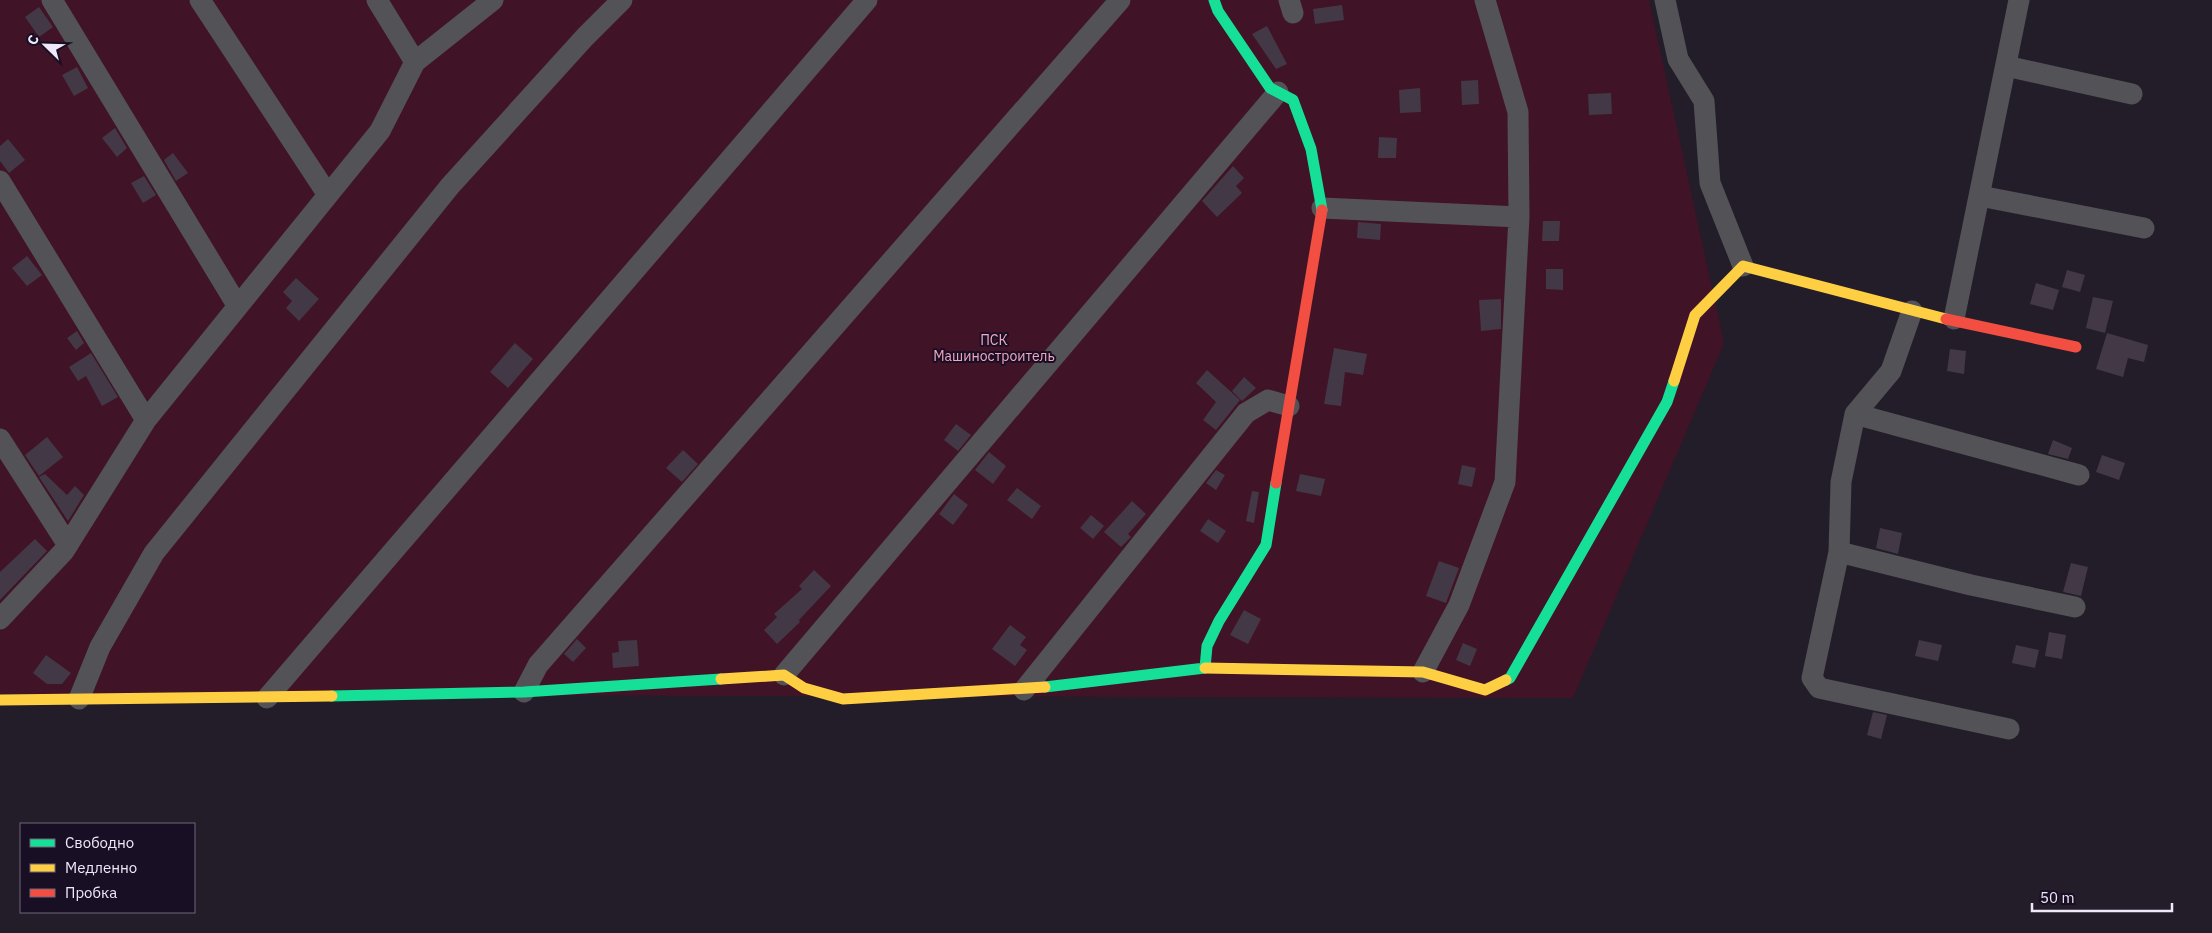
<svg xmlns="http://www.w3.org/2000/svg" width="2212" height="933" font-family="'IBM Plex Sans',sans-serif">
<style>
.green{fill:#411327}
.building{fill:#433846}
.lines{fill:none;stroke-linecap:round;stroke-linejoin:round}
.street{stroke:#525257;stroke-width:21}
.fast{stroke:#16e098;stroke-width:11}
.slow{stroke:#ffcf43;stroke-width:11}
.jam{stroke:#f24e42;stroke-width:11}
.labels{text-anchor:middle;stroke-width:4;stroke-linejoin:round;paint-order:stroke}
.park-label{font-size:14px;fill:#f4a7c0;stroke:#190f25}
</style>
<rect width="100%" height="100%" fill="#231d2a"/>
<path class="green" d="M0 0H1649L1724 343 1573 698 0 694Z"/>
<path class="building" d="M1342 5 1344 20 1315 24 1313 9Z
M39 7 53 27 39 37 25 17Z
M1267 26 1287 64 1276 69 1252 34Z
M77 67 88 88 74 96 62 75Z
M1478 80 1479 104 1462 105 1461 81Z
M1420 88 1421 112 1400 113 1399 90Z
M1611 93 1612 114 1589 115 1588 94Z
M115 128 127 148 117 157 102 138Z
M1379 137 1397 138 1396 158H1378Z
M8 139 25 160 9 173 0 161V146Z
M173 153 188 173 176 181 164 160Z
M1233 166 1244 178 1236 186 1242 193 1217 217 1202 201Z
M144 176 156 195 143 203 131 183Z
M1543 221H1560L1559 241H1542Z
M1358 222 1381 224 1380 240 1357 238Z
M27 256 42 275 27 286 12 268Z
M1546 269H1563V290L1546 289Z
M2067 270 2085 275 2080 292 2062 287Z
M296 278 319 299 299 321 286 308 292 301 283 292Z
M2036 283 2059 290 2053 310 2030 304Z
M2093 297 2113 301 2105 333 2086 328Z
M1501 299V329L1481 331 1479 300Z
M77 331 84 343 76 350 67 338Z
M2107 333 2148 345 2144 362 2128 358 2123 377 2096 369Z
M515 343 533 359 508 388 490 372Z
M1334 348 1367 354 1363 375 1345 372 1341 406 1324 404Z
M1950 349 1966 351 1964 374 1947 371Z
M91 353 118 397 102 406 86 376 78 381 69 367Z
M1207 370 1240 400 1216 430 1203 420 1216 402 1196 383Z
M1244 377 1256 388 1242 401 1232 391Z
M956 424 971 435 958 451 944 440Z
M47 437 63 457 39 476 25 455Z
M2053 440 2072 448 2068 459 2048 454Z
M683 450 698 464 682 482 666 468Z
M989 452 1006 466 993 484 975 470Z
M2102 455 2125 463 2119 480 2096 472Z
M1462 465 1476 468 1472 487 1458 484Z
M1216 470 1225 475 1216 490 1206 483Z
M45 474 67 495 75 486 84 495 68 521 39 477Z
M1300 474 1325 479 1321 496 1296 491Z
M1017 488 1041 506 1032 519 1007 500Z
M1252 491 1259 492 1254 523 1246 521Z
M954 494 968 505 953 525 939 514Z
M1132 501 1146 514 1128 534 1131 537 1121 547 1104 532Z
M1091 515 1104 526 1093 539 1080 528Z
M1208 519 1226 531 1218 543 1200 531Z
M1880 528 1902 533 1898 554 1876 548Z
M35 539 47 551 0 600V572Z
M1439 561 1459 568 1446 603 1426 596Z
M2071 563 2088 567 2081 596 2063 592Z
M814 570 831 586 799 620 800 622 777 644 764 630 777 617 774 614 802 589 799 586Z
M1244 610 1261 619 1248 644 1230 635Z
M1010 625 1026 637 1020 645 1027 650 1015 666 992 649Z
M2049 632 2066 635 2062 659 2045 656Z
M577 639 586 648 573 662 564 654Z
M637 640 639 666 613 668 612 653 619 652 618 641Z
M1919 640 1942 645 1938 661 1915 656Z
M1463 643 1477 649 1470 666 1456 660Z
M2016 645 2039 650 2035 668 2012 663Z
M46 655 71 673 62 684H47L33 673Z
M1873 712 1887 715 1881 739 1867 735Z"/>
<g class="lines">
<path class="street" d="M52 0 237 305
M377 0 415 62
M1289 0 1293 13
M1665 0 1678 59 1704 101 1710 183 1743 266
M2006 66 2132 94
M0 181 146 420
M328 195 380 131 415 62 493 0
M1980 196 2144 228
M1322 208 1519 217
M1912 311 1891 371 1855 414 1841 482 1839 552 1812 678 1819 688 2009 729
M1954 319 2019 0
M1855 414 2079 475
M0 439 68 545
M1839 552 1971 585 2075 607
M0 619 64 551 146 420 328 195 200 0
M1423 672 1459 605 1505 482 1519 217 1518 112 1485 0
M784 675 1278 92
M1024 690 1246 413 1268 400 1289 406
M524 692 538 665 1120 0
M267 698 867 0
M79 699 100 647 154 553 450 186 585 37 622 0"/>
<path class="fast" d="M1214 0 1218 11 1270 88 1293 100 1311 149 1322 210
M1506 680 1510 678 1667 402 1674 381
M1045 687 1205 668 1207 646 1219 621 1266 545 1276 483
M332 696 524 692 721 679"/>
<path class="slow" d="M1674 381 1695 315 1743 266 1946 319
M1205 668 1423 672 1485 690 1506 680
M721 679 784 675 804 688 843 699 1045 687
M0 700 332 696"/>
<path class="jam" d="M1946 319 2076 347
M1276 483 1322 210"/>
</g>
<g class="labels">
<g class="park-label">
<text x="994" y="345">ПСК<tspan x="994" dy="16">Машиностроитель</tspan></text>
</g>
</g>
<rect x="20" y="823" width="175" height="90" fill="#190f25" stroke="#6f6679"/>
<rect x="30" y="839" width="25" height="8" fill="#16e098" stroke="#6f6679"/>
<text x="65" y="848" font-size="15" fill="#efe8f8">Свободно</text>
<rect x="30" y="864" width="25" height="8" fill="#ffcf43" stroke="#6f6679"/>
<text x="65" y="873" font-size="15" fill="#efe8f8">Медленно</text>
<rect x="30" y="889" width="25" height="8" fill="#f24e42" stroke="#6f6679"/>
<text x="65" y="898" font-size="15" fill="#efe8f8">Пробка</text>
<g transform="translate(45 45) rotate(293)" stroke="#190f25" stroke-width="4" paint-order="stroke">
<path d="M0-4L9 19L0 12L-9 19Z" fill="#efe8f8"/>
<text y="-8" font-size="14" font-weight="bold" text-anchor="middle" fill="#efe8f8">С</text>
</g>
<path d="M2032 903v8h140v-8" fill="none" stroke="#efe8f8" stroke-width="2.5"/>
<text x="2040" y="903" font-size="15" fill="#efe8f8" stroke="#190f25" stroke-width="4" paint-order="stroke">50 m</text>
</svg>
